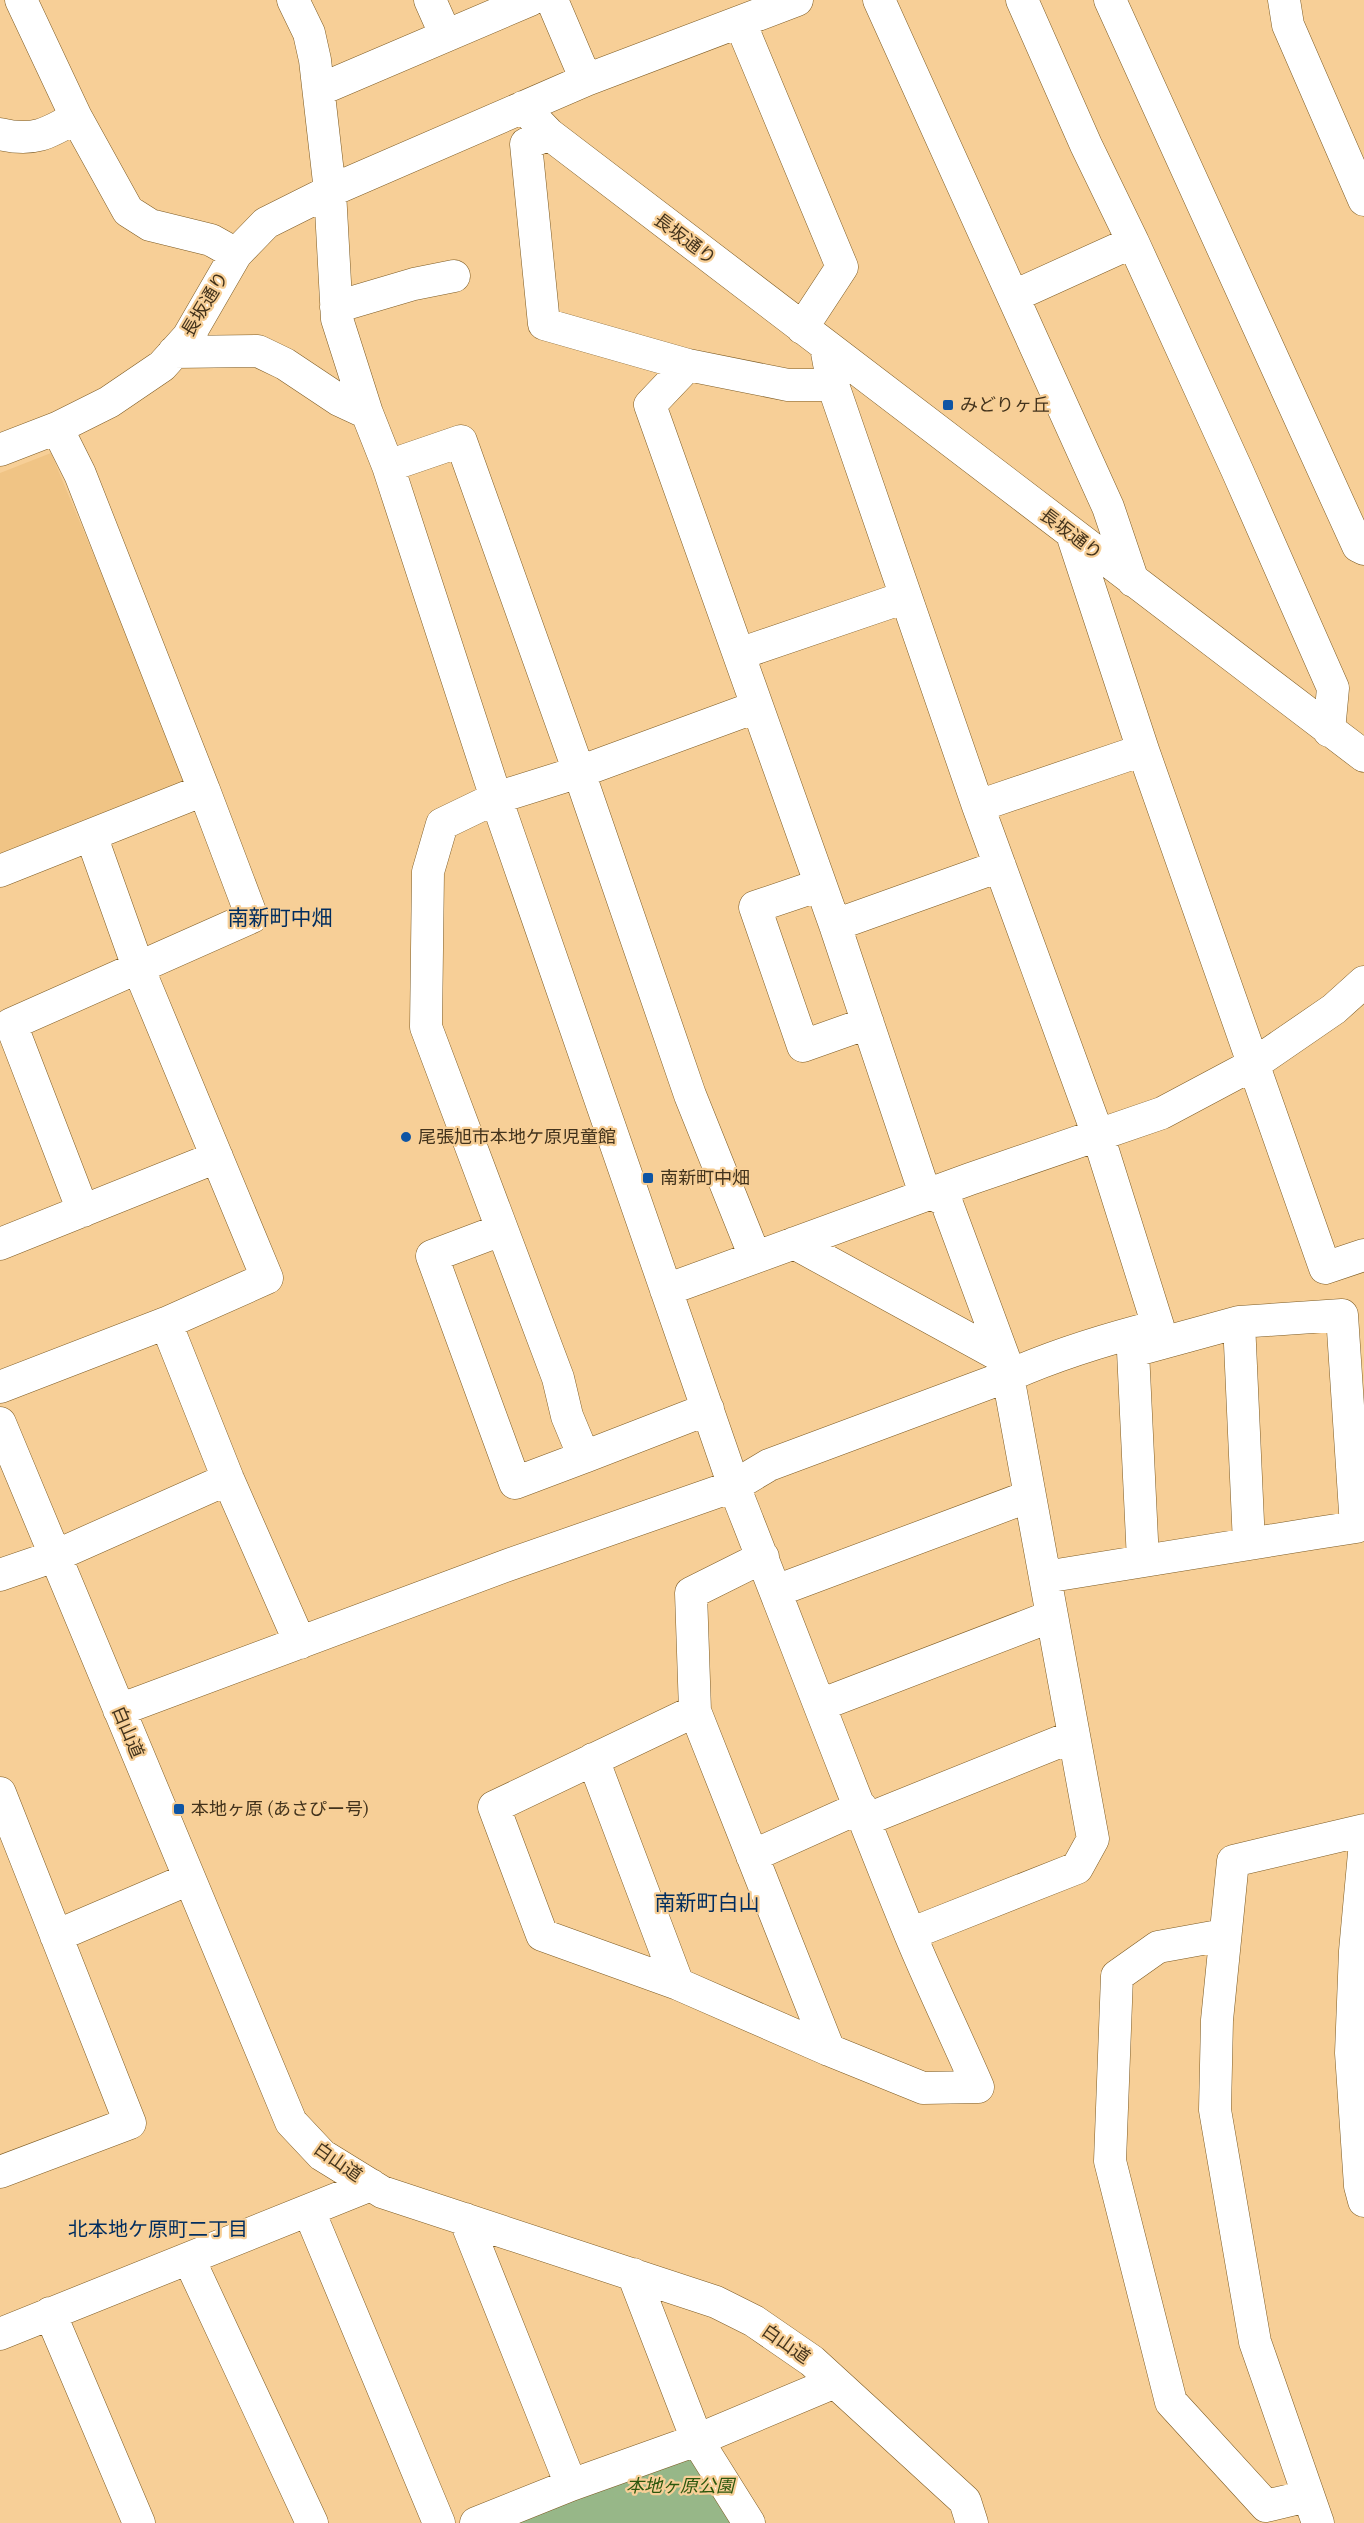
<svg xmlns="http://www.w3.org/2000/svg" width="1364" height="2523" font-family="'IBM Plex Serif','Noto Sans JP',serif">
<style>
.built{fill:#f0c485}
.green{fill:#97b788}
.lines{fill:none;stroke-linecap:round;stroke-linejoin:round}
.minor-casing{stroke:#7d5b23;stroke-width:33}
.minor{stroke:#fff;stroke-width:32}
.poi-dot{fill:#0f55a4;stroke:#f7cf97;stroke-width:2}
.labels{text-anchor:middle;stroke-width:4.5;stroke-linejoin:round;paint-order:stroke}
.street-label{font-size:18px;fill:#43331c;stroke:#f7cf97}
.poi-label{font-size:18px;fill:#43331c;stroke:#f7cf97;text-anchor:start}
.park-label{font-size:18px;font-style:italic;fill:#2c570e;stroke:#f7cf97}
.neighbourhood-label{font-size:20px;fill:#012d5f;stroke:#f7cf97}
.quarter-label{font-size:21px;fill:#012d5f;stroke:#f7cf97}
</style>
<rect width="100%" height="100%" fill="#f7cf97"/>
<path class="built" d="M51 453 186 776 182 788 0 860V473Z"/>
<path class="green" d="M697 2440 749 2523H485Z"/>
<g class="lines">
<g class="minor-casing">
<path id="minor" d="M21 0 76 117 128 211 150 225 211 240 236 254
M293 0 309 33 315 60 330 191 337 319 367 413 388 466 496 798 734 1486C793 1635 849 1785 910 1934 931 1985 956 2036 978 2087L923 2088 829 2050 678 1984 542 1935 494 1807 695 1711 691 1593 763 1557
M430 0 446 36
M552 0 586 80
M879 0 1108 507 1133 581
M1022 0 1086 145 1133 242 1237 470 1333 688 1329 731
M1110 0 1358 546 1364 549
M1284 0 1288 25 1364 200
M740 22 842 267 802 328
M319 90 530 0
M523 107 549 134 1364 756
M0 134C33 142 48 134 76 117
M549 134 526 144 544 324 688 365
M1014 296 1133 242
M336 307 414 284 454 276
M174 352 258 351 285 364 339 400 367 413
M833 385H788L688 365 650 405 835 925 922 1185 931 1193 946 1201 1004 1358 1008 1376 1093 1839 1077 1868 910 1934
M0 450 57 428 109 402 162 366 188 337 236 254 266 223 330 191 586 80 797 0
M388 466 461 441 579 772 690 1095 755 1257
M1072 534 1143 750 1325 1268 1364 1255
M739 654 906 597
M978 806 1143 750
M0 871 204 790 80 474 57 428
M820 885 755 907 803 1046 868 1023
M835 925 1000 866
M83 1211 11 1024 252 917 204 790
M501 1230 432 1256 515 1483 584 1457
M794 1243 1004 1358
M0 1244 217 1157
M666 1290 970 1179 1162 1113 1254 1064 1334 1009 1364 982
M1239 1322 1249 1544
M166 1323 228 1479 300 1643
M0 1387 166 1323 267 1278 138 967 91 835
M708 1409 584 1457 567 1416 558 1378 426 1027 428 872 442 824 496 798 579 772 756 707
M0 1423 291 2122 322 2155 382 2192 716 2302 754 2321 812 2361 965 2501 972 2523
M0 1575 55 1556 228 1479
M1045 1577C1148 1560 1252 1543 1356 1527L1342 1315 1239 1322 1133 1351 1143 1561
M776 1591 1030 1496
M820 1705 1052 1616
M119 1710 508 1565 734 1486 769 1465 1008 1376C1057 1354 1107 1339 1158 1326L1098 1135 978 806 833 385 826 347
M695 1711 829 2050
M593 1759 678 1984
M0 1793 130 2123 0 2172
M865 1820 1074 1736
M1364 1853 1355 1951 1351 2053 1360 2186 1364 2201
M752 1856 861 1807
M1224 1935 1158 1947 1117 1976 1110 2161 1171 2402 1266 2506 1308 2496
M56 1936 189 1879
M309 2211 439 2523
M465 2219 571 2485
M189 2259 312 2523
M633 2274 697 2440 749 2523
M50 2313 139 2523
M0 2334 371 2185
M476 2523 571 2485 697 2440 835 2382
M1318 2523 1255 2342 1215 2110 1217 2020 1233 1861 1364 1830"/>
</g>
<use href="#minor" class="minor"/>
</g>
<g class="poi-dot">
<rect x="942" y="399" width="12" height="12" rx="3"/>
<circle cx="406" cy="1137" r="6"/>
<rect x="642" y="1172" width="12" height="12" rx="3"/>
<rect x="173" y="1803" width="12" height="12" rx="3"/>
</g>
<g class="labels">
<g class="street-label">
<text transform="translate(685 239) rotate(37)" y="6">長坂通り</text>
<text transform="translate(205 304) rotate(-59)" y="6">長坂通り</text>
<text transform="translate(1071 534) rotate(37)" y="6">長坂通り</text>
<text transform="translate(128 1732) rotate(67)" y="6">白山道</text>
<text transform="translate(338 2162) rotate(35)" y="6">白山道</text>
<text transform="translate(786 2344) rotate(35)" y="6">白山道</text>
</g>
<g class="poi-label">
<text x="960" y="411">みどりヶ丘</text>
<text x="418" y="1143">尾張旭市本地ケ原児童館</text>
<text x="660" y="1184">南新町中畑</text>
<text x="191" y="1815">本地ヶ原 (あさぴー号)</text>
</g>
<g class="park-label">
<text x="680" y="2492">本地ヶ原公園</text>
</g>
<g class="neighbourhood-label">
<text x="158" y="2236">北本地ケ原町二丁目</text>
</g>
<g class="quarter-label">
<text x="280" y="925">南新町中畑</text>
<text x="707" y="1910">南新町白山</text>
</g>
</g>
</svg>
